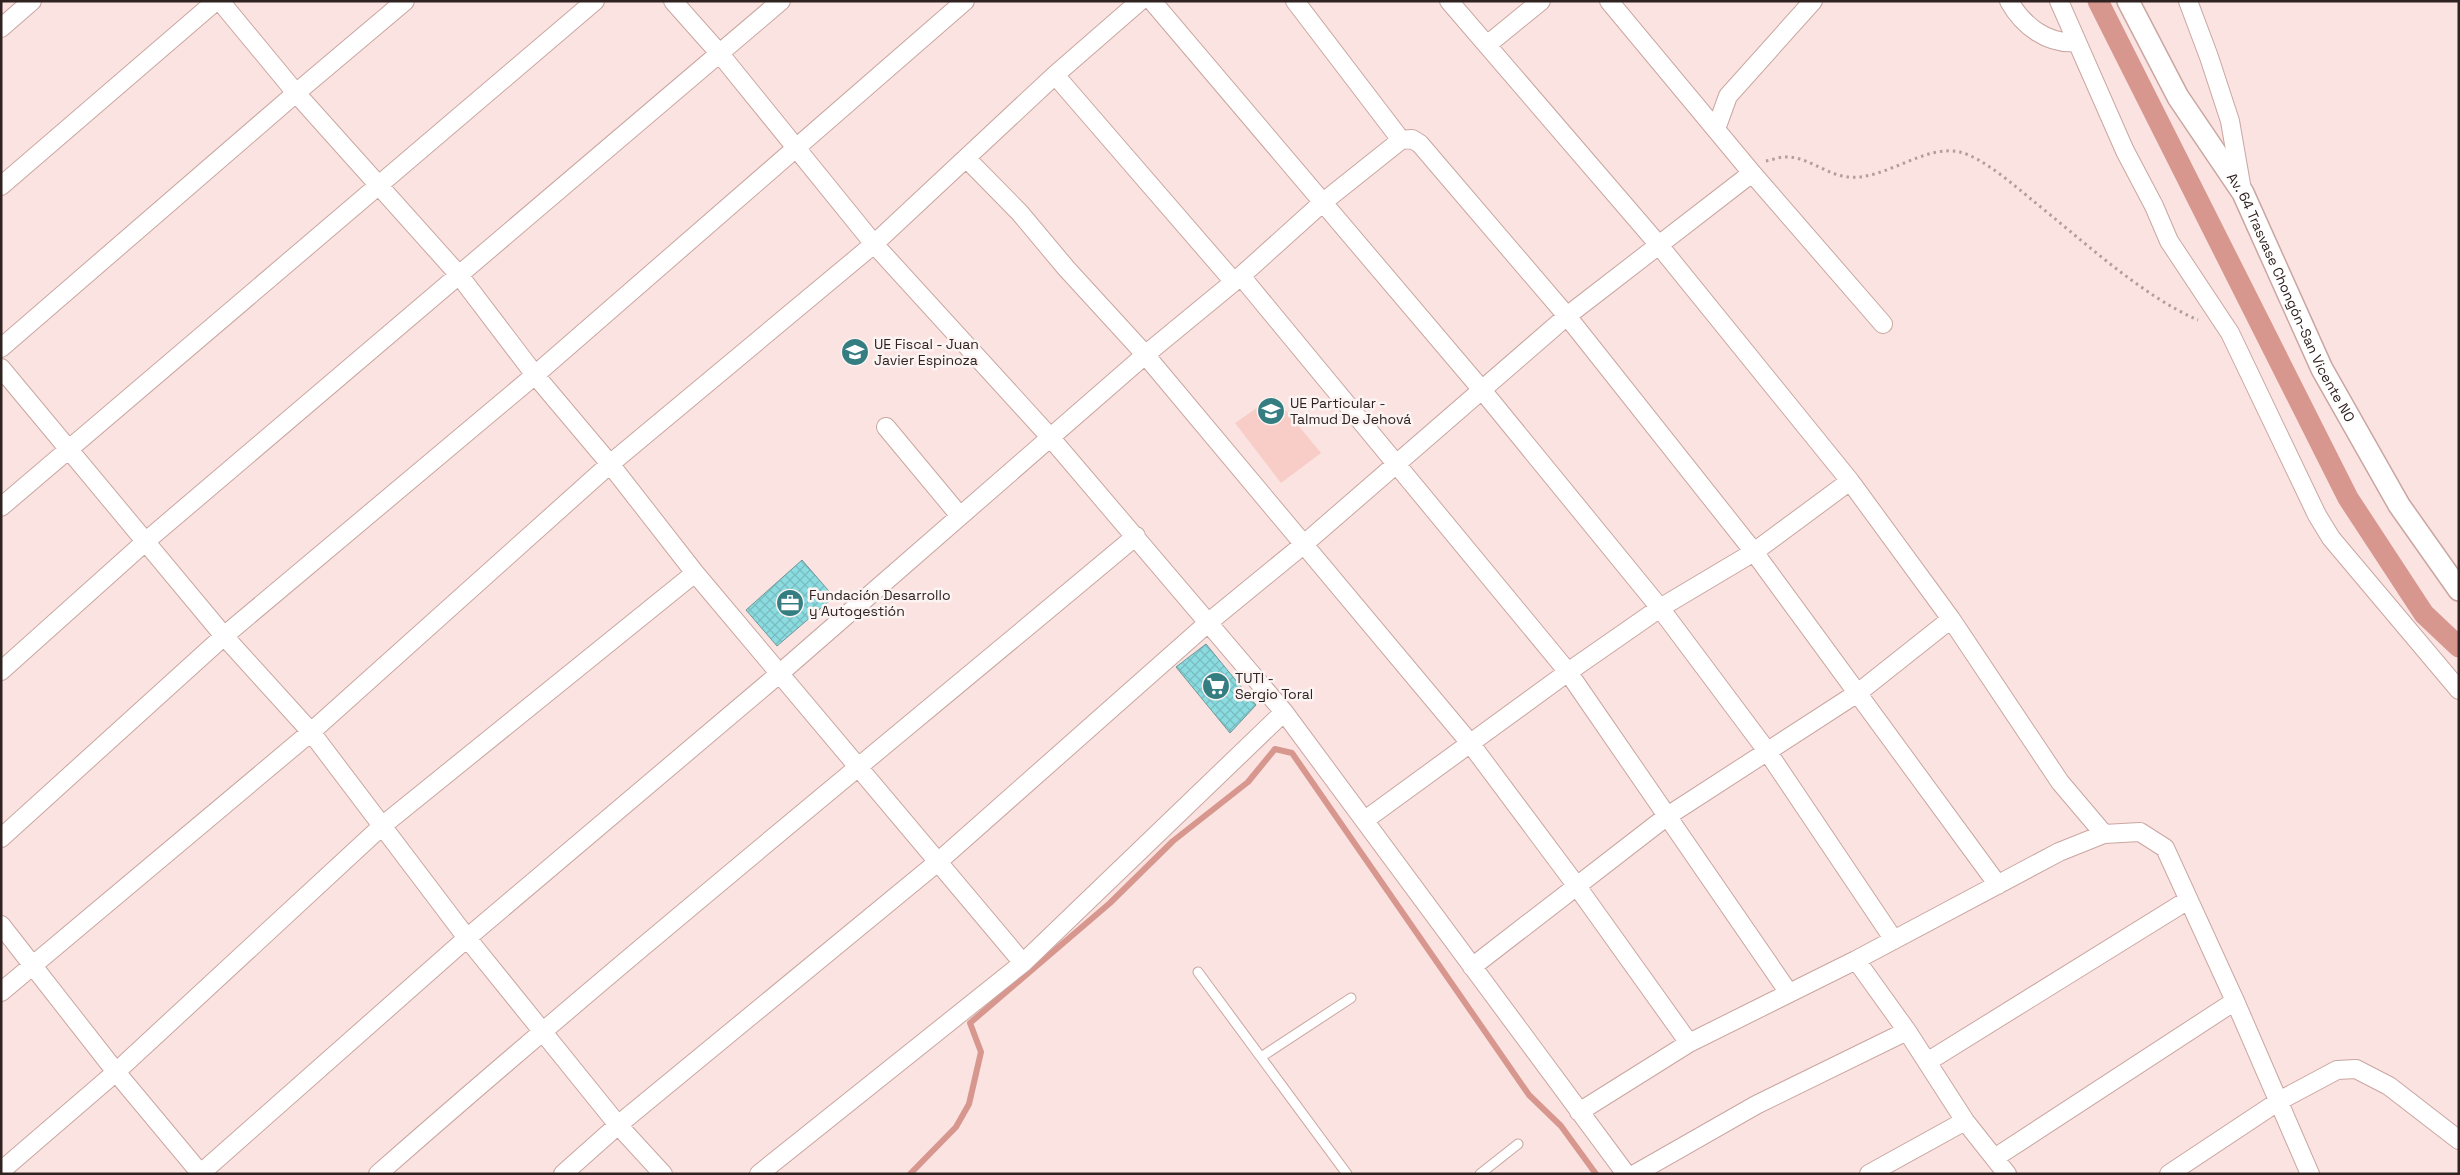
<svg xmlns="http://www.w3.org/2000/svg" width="2460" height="1175" font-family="'Space Grotesk',sans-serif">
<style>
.pitch{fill:#f8cdc7}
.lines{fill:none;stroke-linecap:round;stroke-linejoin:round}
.stream{stroke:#d7978e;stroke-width:6}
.canal{stroke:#d7978e;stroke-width:21}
.building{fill:url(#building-cross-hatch);stroke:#709799}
.service-casing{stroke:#caa6a1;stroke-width:11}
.minor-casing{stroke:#caa6a1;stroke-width:20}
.tertiary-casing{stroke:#caa6a1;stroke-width:24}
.path{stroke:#b29e9b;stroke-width:3;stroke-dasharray:2.5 4;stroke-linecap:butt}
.service{stroke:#fff;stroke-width:9}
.minor{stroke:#fff;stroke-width:18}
.tertiary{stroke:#fff;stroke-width:21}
.labels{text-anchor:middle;stroke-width:5;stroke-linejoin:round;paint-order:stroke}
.street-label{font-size:14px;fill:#2f2220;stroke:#fcf4f3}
.poi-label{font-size:14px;fill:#2f2220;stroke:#fcf4f3;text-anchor:start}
</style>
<defs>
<pattern id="building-cross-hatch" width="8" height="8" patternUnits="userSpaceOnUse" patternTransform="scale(1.25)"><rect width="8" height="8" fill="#8bdce0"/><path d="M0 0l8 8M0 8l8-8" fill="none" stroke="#78bcc0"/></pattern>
</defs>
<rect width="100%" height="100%" fill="#fae3e0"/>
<path class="pitch" d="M1274 396 1321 453 1281 483 1235 423Z"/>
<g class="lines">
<path class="stream" d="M910 1174 956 1127 969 1104 981 1052 970 1023 1110 903 1173 841 1248 782 1275 749 1292 753 1529 1095 1561 1126 1596 1174"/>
<path class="canal" d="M2098 1 2348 498 2424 614 2459 647"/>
</g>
<path class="building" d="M802 560 834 597 777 646 746 610Z
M1206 644 1256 705 1230 733 1176 667Z"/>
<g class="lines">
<g class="service-casing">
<path id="service" d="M1198 972 1347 1174
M1261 1057 1351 998
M1480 1174 1518 1144"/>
</g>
<g class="minor-casing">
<path id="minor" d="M220 1 296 93 459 275 535 375 610 464 695 573 1023 963
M673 1 720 54 874 244 1050 437 1284 712 1626 1174
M1152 1 1482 390 1660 608 1767 751 1894 940
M1295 1 1401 140
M1449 1 1658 244 1850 481 1951 619 2060 782 2104 834
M1609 1 1752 173 1883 324
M2009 1C2023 26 2048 45 2077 42
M2059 1 2125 151 2154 206 2169 241 2230 333 2317 515 2331 538 2459 690
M2188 1 2209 57 2230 121 2242 190
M1 28 32 1
M1487 45 1541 1
M1055 75 1234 282
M1716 129 1728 96 1813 1
M966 158 1020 213 1066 268 1142 351 1470 743 1576 885 1689 1043
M1 186 216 1
M1241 276 1568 672 1789 993
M1 348 296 93 405 1
M1 368 224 636 311 732 467 938 618 1125 663 1174
M886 427 960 516
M1 507 595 1
M1 671 145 542 781 1
M1365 820 1568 672 1660 608 1754 552 1850 481
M1 838 224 636 535 375 965 1
M1 925 116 1072 201 1174
M1856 960 1907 1031 1965 1121 2007 1174
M1472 967 1666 817 1859 692 1951 619
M1 992 311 732 610 464 874 244 1055 75 1140 1
M1927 1062 2188 900
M1579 1112 1689 1043 1856 960 2059 852 2104 834 2140 832 2165 848 2235 1001 2310 1174
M1996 1157 2235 1001
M1 1171 116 1072 382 826 695 573
M200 1174 467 938 779 674 1145 355 1241 276 1322 203 1401 140 1412 139 1420 144 1567 316 1754 552 1998 885
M378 1174C626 956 883 748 1136 536
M563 1174 618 1125 939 861 1209 622 1303 545 1567 316 1752 173
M759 1174 1023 963 1284 712
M1635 1174 1756 1105 1907 1031
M1869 1174 1965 1121
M2169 1174 2279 1101 2337 1070 2356 1069 2389 1086 2459 1140"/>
</g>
<g class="tertiary-casing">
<g id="tertiary">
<path id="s1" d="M2128 1 2178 97 2243 193 2322 369 2399 505 2459 590"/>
</g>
</g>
<path class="path" d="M1766 161C1772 160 1779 157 1785 157 1808 156 1827 176 1850 177 1885 180 1925 144 1960 152 1983 158 2014 185 2032 200 2081 239 2142 296 2198 320"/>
<use href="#service" class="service"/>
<use href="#minor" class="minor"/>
<use href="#tertiary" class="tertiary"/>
</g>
<defs>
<g id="school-disc" transform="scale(1.4375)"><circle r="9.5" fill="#347d81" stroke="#fcf4f3"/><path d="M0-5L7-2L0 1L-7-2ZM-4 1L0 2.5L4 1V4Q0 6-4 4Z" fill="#fff"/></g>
<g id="office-disc" transform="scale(1.4375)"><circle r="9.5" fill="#347d81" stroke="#fcf4f3"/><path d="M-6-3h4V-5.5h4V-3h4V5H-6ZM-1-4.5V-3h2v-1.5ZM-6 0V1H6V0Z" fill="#fff"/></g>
<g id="supermarket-disc" transform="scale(1.4375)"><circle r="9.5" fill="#347d81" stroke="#fcf4f3"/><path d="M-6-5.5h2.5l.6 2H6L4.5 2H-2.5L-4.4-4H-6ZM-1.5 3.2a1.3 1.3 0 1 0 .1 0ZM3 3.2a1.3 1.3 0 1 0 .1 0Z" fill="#fff"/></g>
</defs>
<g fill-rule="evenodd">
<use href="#school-disc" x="855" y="352"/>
<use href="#school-disc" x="1271" y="411"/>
<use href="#office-disc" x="790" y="603"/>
<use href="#supermarket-disc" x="1216" y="686"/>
</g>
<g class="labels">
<g class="street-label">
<text dy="5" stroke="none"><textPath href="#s1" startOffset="339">Av. 64 Trasvase Chongón-San Vicente NO</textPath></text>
</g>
<g class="poi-label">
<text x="874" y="349">UE Fiscal - Juan<tspan x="874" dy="16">Javier Espinoza</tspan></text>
<text x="1290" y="408">UE Particular -<tspan x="1290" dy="16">Talmud De Jehová</tspan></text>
<text x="809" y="600">Fundación Desarrollo<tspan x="809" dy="16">y Autogestión</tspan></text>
<text x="1235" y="683">TUTI -<tspan x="1235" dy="16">Sergio Toral</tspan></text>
</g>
</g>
<rect width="2460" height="1175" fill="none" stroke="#2f2220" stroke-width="5"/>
</svg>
